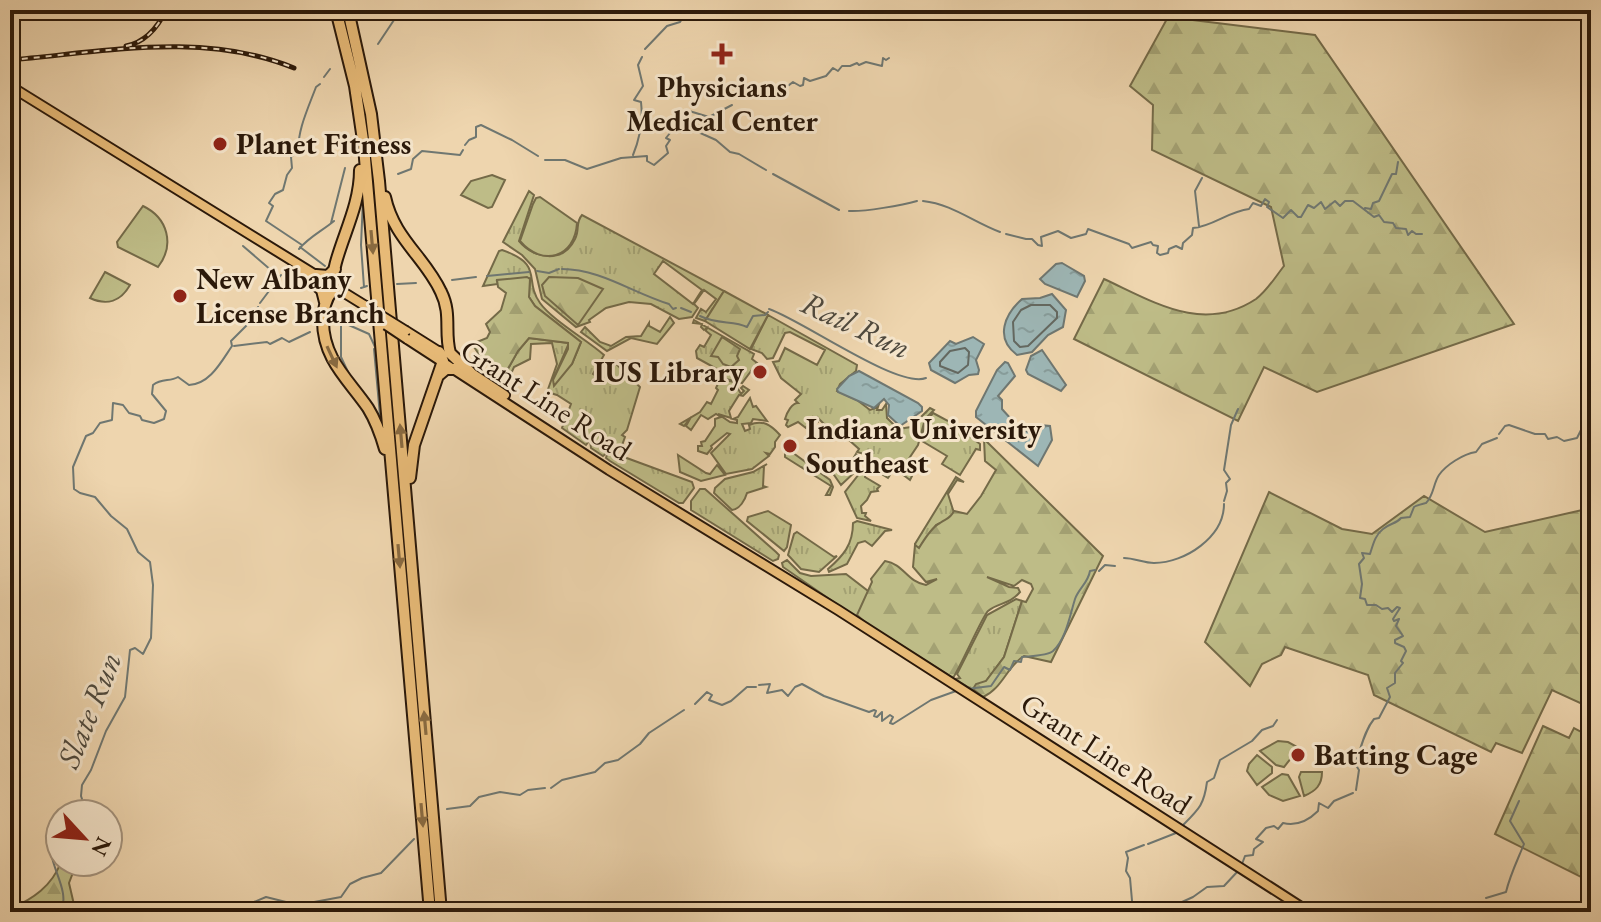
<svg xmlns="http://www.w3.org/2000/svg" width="1601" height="922" font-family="'EB Garamond',serif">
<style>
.grass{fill:url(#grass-tufts);stroke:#746a48;stroke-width:2;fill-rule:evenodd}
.forest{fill:url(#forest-firs);stroke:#746a48;stroke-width:2}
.pitch{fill:#bebc87;stroke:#746a48;stroke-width:2}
.water{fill:url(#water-ripples);stroke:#6f7771;stroke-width:2}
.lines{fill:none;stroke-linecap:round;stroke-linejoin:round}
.shore{stroke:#646860;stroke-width:2}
.stream{stroke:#6f7771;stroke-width:2}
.major-casing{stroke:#2b190a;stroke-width:12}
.highway-casing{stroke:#2b190a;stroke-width:14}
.major{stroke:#e7ba77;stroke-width:8}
.highway{stroke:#e7ba77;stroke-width:10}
.rail-casing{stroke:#2b190a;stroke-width:5}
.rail{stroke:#f4e4ca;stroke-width:2;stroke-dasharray:6;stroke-linecap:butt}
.major-bridge-casing{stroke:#2b190a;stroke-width:12;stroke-linecap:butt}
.major-bridge{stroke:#e7ba77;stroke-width:8}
.oneway{fill:#896a40}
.poi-dot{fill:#8f2418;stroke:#f4e4ca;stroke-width:3}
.labels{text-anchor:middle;stroke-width:6;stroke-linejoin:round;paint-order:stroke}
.poi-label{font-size:30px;font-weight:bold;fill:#2b190a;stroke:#f4e4ca;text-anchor:start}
.street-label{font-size:30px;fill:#2b190a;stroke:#f4e4ca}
.water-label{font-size:32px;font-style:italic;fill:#4d483d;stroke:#f4e4ca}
</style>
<defs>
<pattern id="grass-tufts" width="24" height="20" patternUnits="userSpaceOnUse" patternTransform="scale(2)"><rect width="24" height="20" fill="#bebc87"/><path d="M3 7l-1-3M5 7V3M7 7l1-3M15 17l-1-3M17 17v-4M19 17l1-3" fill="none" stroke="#a3a173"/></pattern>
<pattern id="forest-firs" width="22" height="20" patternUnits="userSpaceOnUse" patternTransform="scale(2)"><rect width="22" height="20" fill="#bebc87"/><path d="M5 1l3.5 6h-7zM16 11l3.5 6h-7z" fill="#a3a173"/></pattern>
<pattern id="water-ripples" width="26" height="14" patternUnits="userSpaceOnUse" patternTransform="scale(2)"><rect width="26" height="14" fill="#9db6b5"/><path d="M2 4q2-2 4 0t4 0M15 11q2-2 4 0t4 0" fill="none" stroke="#879c9a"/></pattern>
</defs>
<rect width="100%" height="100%" fill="#eed5ae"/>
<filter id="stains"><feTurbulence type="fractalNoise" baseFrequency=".0025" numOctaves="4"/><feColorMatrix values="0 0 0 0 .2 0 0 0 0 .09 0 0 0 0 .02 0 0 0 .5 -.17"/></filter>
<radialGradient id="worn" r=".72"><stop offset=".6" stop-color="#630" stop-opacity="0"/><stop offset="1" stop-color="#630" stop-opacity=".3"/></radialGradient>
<path class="grass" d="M529 191 534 195 519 241C534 259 563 264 575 239 580 230 575 223 582 215L724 291 705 321 696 318 701 309 706 312 716 299 704 290 694 304 698 308 692 317 679 319 651 304 629 302 606 308 589 320 590 322 576 327 542 299 535 269 522 255 503 242ZM663 261 702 290 693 304 654 274Z
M502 250C545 265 523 279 540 303 552 320 587 340 604 355L593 374 598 377 607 361 612 360 640 387 627 430 622 435 625 437 621 448 616 447 612 454 620 458 626 446 624 457 692 482 694 488 683 503H679L610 461 606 458 608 452 603 456 591 448 590 440 586 445 562 428 571 404 557 395 547 392 557 364 552 343 531 344 530 359 514 367 510 376 505 374 518 351 529 338 569 343 553 380 572 364 581 342 535 306 529 297 530 278 497 281 498 284 483 286 499 251Z
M768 315 857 365 856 371 840 384 837 391 857 400 870 410 876 408 880 401 877 410H882L886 404 887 418 898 429 911 427 930 408 934 410 925 419 918 445 902 469 912 476 910 480 894 468 889 470 892 472 888 478 870 467 866 469 865 477 880 486 877 489 878 491 871 492 867 500 861 506 862 513H866L865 516 871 521 857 518 845 492 863 469 870 466 871 462 868 455 857 452 859 449 849 440 852 436 848 439 837 437 818 418V421L813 417 806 428 798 422 788 427 786 425 788 420 785 419C787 412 792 403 798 403L795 400 801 394 781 378 773 362 779 361 785 348 817 365 825 350 790 332 785 333 773 358 767 359 762 353 751 349Z
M670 317 674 323 657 344 631 338 607 351 581 332 585 327 600 342 611 346 626 337 641 336 649 323V326L660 332Z
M694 320 754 354 752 359 757 363 742 383 722 378 717 369 697 358 696 351 700 345 704 347 711 335 706 331 707 328 704 330 701 327 702 324 693 323Z
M720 379 734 382 741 394 744 391 741 388 743 386 749 390 743 396 739 395 729 411 731 418 718 414 730 422 737 423V420L733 419 738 417 750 398 753 407 756 406 767 421 753 419 751 423 742 424 745 431 750 429 749 425C763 419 771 425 780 435L775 442V447L770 454 766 453 769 456 752 469 726 474 711 453 730 434 727 433 711 446 712 448 707 454 698 451V446H702L701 442 705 441 715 426V419L721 417 716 414 708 419 701 415 691 430 686 426 691 417 684 426 680 424 700 412 707 402 711 404 718 390 716 388Z
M933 413 950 422 980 444V450L976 449 960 475 942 464 947 456 922 441 924 426Z
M785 447 830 480 833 487 830 495H826L831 486 785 457Z
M856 454 859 456 856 471 841 485 832 472 839 460 849 465Z
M678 455 706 473 710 474 717 465 725 475 701 481 680 472Z
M767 464 764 466 763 486 766 487 747 493C745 500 740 509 732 510L714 493 715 488 725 479 753 472Z
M956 477 964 482 957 480 948 494 954 513 949 520 936 525 919 548H916L915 544Z
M700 489H705L776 552 779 555 778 559 773 561 691 510V501Z
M768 511 791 525 787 547 784 551 747 521 748 517Z
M857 521 892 530 885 531 872 546 865 541 858 543 847 564 829 572 828 569C843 556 853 545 853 523Z
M797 532 834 557 837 556 819 572 801 569 788 555 794 534Z
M787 560 800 573 811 576 846 574 868 591 864 623 783 567 782 563Z
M1016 599 1022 601 1004 657 986 681 974 691 955 679 960 678 957 674 987 615Z"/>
<path class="forest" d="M1168 17 1315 35 1514 324 1317 392 1264 367 1238 421 1074 339 1104 279C1154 302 1203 334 1256 299 1267 291 1276 276 1284 266L1271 207 1152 150 1153 105 1130 86Z
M527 277 530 279 529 297 535 306 581 342 572 364 554 386 553 380 568 349V343L529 338 518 351 505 374 485 363 472 344 487 338 490 332 486 324 501 310 506 293 498 287 497 280Z
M549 277 578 278 603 289 578 325 545 296 542 285Z
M724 291 768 315 750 349 705 321Z
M722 337 740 349 737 356 739 360 731 367 723 364 718 357 711 356Z
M984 439 1103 556 1051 662 1024 656C1007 666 1003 688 983 697L973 689 976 684 986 681 1004 657 1022 601 1026 602 1033 589 1031 584 1022 580 1014 586 987 577 1009 587 1018 588 1020 592C1009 605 999 602 988 611 983 615 961 666 953 678L880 632H876L857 615 872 582 871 579 885 561C904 564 907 582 926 585L937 579 926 582 913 567 915 545 919 548C922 543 932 527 940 523 947 518 950 519 954 511L967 514 981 496 996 470 985 461Z
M1269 492 1342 529 1372 534 1424 496 1485 532 1591 508V708L1552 690 1522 753 1496 743 1491 752 1374 695 1368 675 1285 647 1281 655 1262 664 1250 686 1205 642Z
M1543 726 1569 738 1574 728 1591 737V882L1495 834Z
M61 862H77L69 883 75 909 72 912H10V909C33 899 52 886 61 862Z"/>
<path class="pitch" d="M492 175 505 180 492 207 488 208 461 195 471 181Z
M540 197 577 223C575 258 542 267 520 241L533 204 536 198Z
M143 206C168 218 175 245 158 267L118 247 117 242Z
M105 272 130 285C121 301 107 306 90 298Z
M1278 741 1288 742 1299 748 1284 767 1276 765 1260 751Z
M1257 755 1272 767V773L1257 785 1247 771 1249 764Z
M1301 772H1322C1322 785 1316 791 1304 796L1299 777Z
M1282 774 1288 775 1300 796 1283 801 1269 795 1262 787Z"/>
<path class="water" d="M1062 263 1084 276 1085 281 1077 297 1045 284 1040 279 1056 264Z
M1052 294 1066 310 1063 327 1048 335 1032 352 1017 355C994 338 1005 314 1022 299L1040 298Z
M973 337 984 344 976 360 979 370 978 374 969 375 955 383 931 370 929 363 950 341 956 344Z
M1042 350 1066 385 1061 391 1028 374 1026 370 1031 356Z
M1005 362 1008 363 1015 376 998 396 1002 400V409L1021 430 1029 432 1040 425 1050 426 1052 440 1038 466 976 417V411L997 370Z
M859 371 918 403 922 407V411L900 426 888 415 889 405 884 399 874 408 838 392 837 389 849 376Z"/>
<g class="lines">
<path class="shore" d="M1031 305H1050L1057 312V318L1028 346 1020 347 1014 341 1013 322 1021 310Z
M965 348 969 352 968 365 958 373 940 366V362L950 351Z"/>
<path class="stream" d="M378 44 398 14
M645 49 667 26 680 22 682 19 691 20V10
M324 77 330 69
M741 98C760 94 778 95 793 82L800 86 803 85 804 78 810 81 826 76 833 68 838 71 842 66H850L857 63 859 65 866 62 882 66 883 58 886 60 889 58
M679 121 686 119 682 115 686 110 709 117 732 105
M465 145 469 140 476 137V127L481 125 512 140 538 156
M633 155C640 138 643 120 641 102L634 100 643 86 638 65 642 57
M545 160H565L587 169 621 158 647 156V161L654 165 668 153 666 146 670 140 666 138 678 123 716 140 730 152 739 154 766 170
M398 174 411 169 413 159 422 151 460 155 463 150
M773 174 839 210
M363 199 361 245 364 287
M923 201C952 204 973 222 1000 232
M1365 208 1371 209 1373 203 1379 201 1392 174H1396L1398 162
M849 211C864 212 903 205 917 201
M331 223 345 168
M1199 226 1195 191 1202 178
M1006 234 1026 239H1032L1038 245 1042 246 1041 237 1058 231 1071 238 1086 234 1088 229 1129 244 1132 248 1151 242 1153 245 1158 246 1157 253 1160 255 1168 253 1169 249 1176 246 1182 249 1183 243 1192 235 1193 228C1212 227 1229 211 1249 209L1253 203 1261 206 1265 199 1269 202 1267 207 1283 218 1291 210 1298 217H1301L1308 205 1314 208 1321 202 1325 209 1335 201 1340 206 1345 201H1353L1374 217 1379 215 1384 222 1393 223 1396 228 1406 229 1408 235 1412 231 1416 234H1422
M302 245 266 221 273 206 269 203 275 194 283 190 287 175 292 168 291 157 299 152C296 133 309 106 316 87L320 84
M243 246 279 277
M300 247 325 266
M299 249C309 237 322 231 334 221
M562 269C600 269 633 293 669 304L673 309 676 308
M537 271 549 273 559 269
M487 276 529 272
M452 280 476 277
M397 284 416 283
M361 288 367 286
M260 303 281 275
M681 308 691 312
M332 309 341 320
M769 309C802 320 898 389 926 378
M700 316C718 325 734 320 747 327L753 316 765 315 768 312
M342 322 369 334 376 349
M341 323V357L350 376
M234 346 267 342 270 344 282 338 289 342 310 332
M398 347 407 445
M374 349 380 416
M1499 434 1505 426 1509 425 1535 434H1545L1548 439 1557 437 1564 441 1577 438 1582 428H1591
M1224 501 1227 491 1226 483 1230 479 1224 470 1231 425 1238 409
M1124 558C1134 558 1144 563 1154 563 1185 563 1224 537 1224 504
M1099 571 1105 565 1115 566
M759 685 770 684 767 693 782 690 788 696 795 687 802 684 824 696 869 712 874 710 876 711 874 716 877 717 882 712V721L890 715 893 717 890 723 893 724 931 700 956 691
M967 689 991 686 1004 667 1010 670 1014 661 1021 662 1022 657C1030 656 1047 656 1053 651 1066 639 1070 615 1075 599 1079 588 1088 583 1090 571L1095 570
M695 704 707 692 712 695 709 700 722 705 731 701 747 687H756
M551 788 562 780 595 772 605 763 618 760 640 744 649 733 684 710
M1356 790 1359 770 1355 764C1361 749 1364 731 1374 719L1379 718 1390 697 1387 688 1395 683V673L1403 663 1401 661 1406 651 1404 647 1395 643V640L1403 636 1396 626 1399 619 1394 621 1393 619 1400 608 1397 607 1392 612 1388 608 1382 609 1376 605H1367L1365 599 1360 598 1362 584 1359 564 1364 558 1362 553 1370 554C1373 545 1375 535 1383 529 1390 523 1396 524 1401 518L1410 517 1414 507C1415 506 1425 503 1426 503 1434 495 1433 484 1439 475 1446 465 1463 454 1476 452L1482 444 1497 438
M447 809 470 806 479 797 500 792 520 795 528 790 545 788
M87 814 81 796 82 785 91 770 106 731 125 697 130 650 135 648 143 654 151 638 153 585 150 562 138 552 127 529 111 516 95 497 80 493 74 489 73 467 86 436 93 433 100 423 112 420 113 403 123 405 129 413 140 416 142 420 154 423 164 419 166 411 152 394 153 385C162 378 170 382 178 377L189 385C210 384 221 362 232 346L231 341 251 321 258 307
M1182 826C1199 809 1204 805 1207 782L1214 778 1220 760 1252 741 1262 730 1273 726 1277 720
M60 829 53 833C42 861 72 886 61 912
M1148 844 1176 833
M1242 864 1245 856 1253 855 1254 849 1263 842 1256 839 1266 828 1274 826 1278 829 1283 823C1296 826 1308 821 1318 811L1319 803 1328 808 1334 801 1353 793
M1486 898 1506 892C1510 875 1518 859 1524 844L1510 821 1519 801
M230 912 266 897 298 905 341 897 350 884 362 878 381 873 414 839
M1133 912 1130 878 1126 871 1128 858 1126 852 1144 845
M1160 912 1193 897 1207 887 1224 886 1238 871
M1471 912 1473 911"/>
<g class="major-casing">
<path id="major" d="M10 86 364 305
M406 331 441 353
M407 339 609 470 838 610 1309 912
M466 369 505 395"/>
</g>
<g class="highway-casing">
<path id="highway" d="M336 10 355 86 364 147 430 912
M348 10 371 114 379 181 441 912
M385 197C394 239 425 257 441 292 452 314 444 332 450 353L470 372
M301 271 322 290 325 302
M316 275 328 276 335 269
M340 290 332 291C325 300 323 309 323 321 323 359 348 379 368 408 376 421 381 435 385 449
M332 291C331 253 360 215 360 170
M439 375 446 369H455
M410 478 414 445 443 361 439 352"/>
</g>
<use href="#major" class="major"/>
<use href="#highway" class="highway"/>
<g class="rail-casing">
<path id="rail" d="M126 46C146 42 158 27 166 10
M10 60C104 52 204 31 294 68"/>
</g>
<use href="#rail" class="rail"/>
<g class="major-bridge-casing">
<path id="major-bridge" d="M364 305 406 331
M386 325 407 339"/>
</g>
<use href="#major-bridge" class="major-bridge"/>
</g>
<defs><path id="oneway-solid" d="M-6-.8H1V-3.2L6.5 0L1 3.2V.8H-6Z" transform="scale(2)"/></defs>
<g class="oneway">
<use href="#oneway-solid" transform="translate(372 242) rotate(85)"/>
<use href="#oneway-solid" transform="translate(332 357) rotate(65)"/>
<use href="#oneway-solid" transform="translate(401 436) rotate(-95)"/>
<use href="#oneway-solid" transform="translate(399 556) rotate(85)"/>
<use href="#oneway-solid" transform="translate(425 723) rotate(-95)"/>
<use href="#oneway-solid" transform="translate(422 815) rotate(85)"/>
</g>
<g class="poi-dot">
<path d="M718 42h8v8h8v8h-8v8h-8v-8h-8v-8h8z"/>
<circle cx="220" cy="144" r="8"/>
<circle cx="180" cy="296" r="8"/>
<circle cx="760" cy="372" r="8"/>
<circle cx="790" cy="446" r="8"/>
<circle cx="1298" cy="755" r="8"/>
</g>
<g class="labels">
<g class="poi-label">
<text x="722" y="97" text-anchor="middle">Physicians<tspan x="722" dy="34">Medical Center</tspan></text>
<text x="236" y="154">Planet Fitness</text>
<text x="196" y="289">New Albany<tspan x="196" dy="34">License Branch</tspan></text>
<text x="744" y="382" text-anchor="end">IUS Library</text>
<text x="806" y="439">Indiana University<tspan x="806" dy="34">Southeast</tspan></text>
<text x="1314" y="765">Batting Cage</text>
</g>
<g class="street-label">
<text transform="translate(546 400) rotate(33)" y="10">Grant Line Road</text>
<text transform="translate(1106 754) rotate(33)" y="10">Grant Line Road</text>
</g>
<g class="water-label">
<text transform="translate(856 325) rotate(25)" y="11">Rail Run</text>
<text transform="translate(89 710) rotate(-68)" y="11">Slate Run</text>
</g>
</g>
<rect width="1601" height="922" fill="none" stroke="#eed5ae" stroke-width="40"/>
<rect x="12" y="12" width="1577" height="898" fill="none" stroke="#2b190a" stroke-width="4"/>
<rect x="20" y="20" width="1561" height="882" fill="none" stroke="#2b190a" stroke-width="2"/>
<g transform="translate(84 838) rotate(116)"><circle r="38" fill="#f4e4ca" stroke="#a4937d" stroke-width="2"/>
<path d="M0-6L14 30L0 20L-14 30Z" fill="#8f2418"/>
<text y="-12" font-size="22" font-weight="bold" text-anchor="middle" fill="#2b190a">N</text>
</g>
<rect width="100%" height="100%" filter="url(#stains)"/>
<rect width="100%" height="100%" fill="url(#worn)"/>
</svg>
